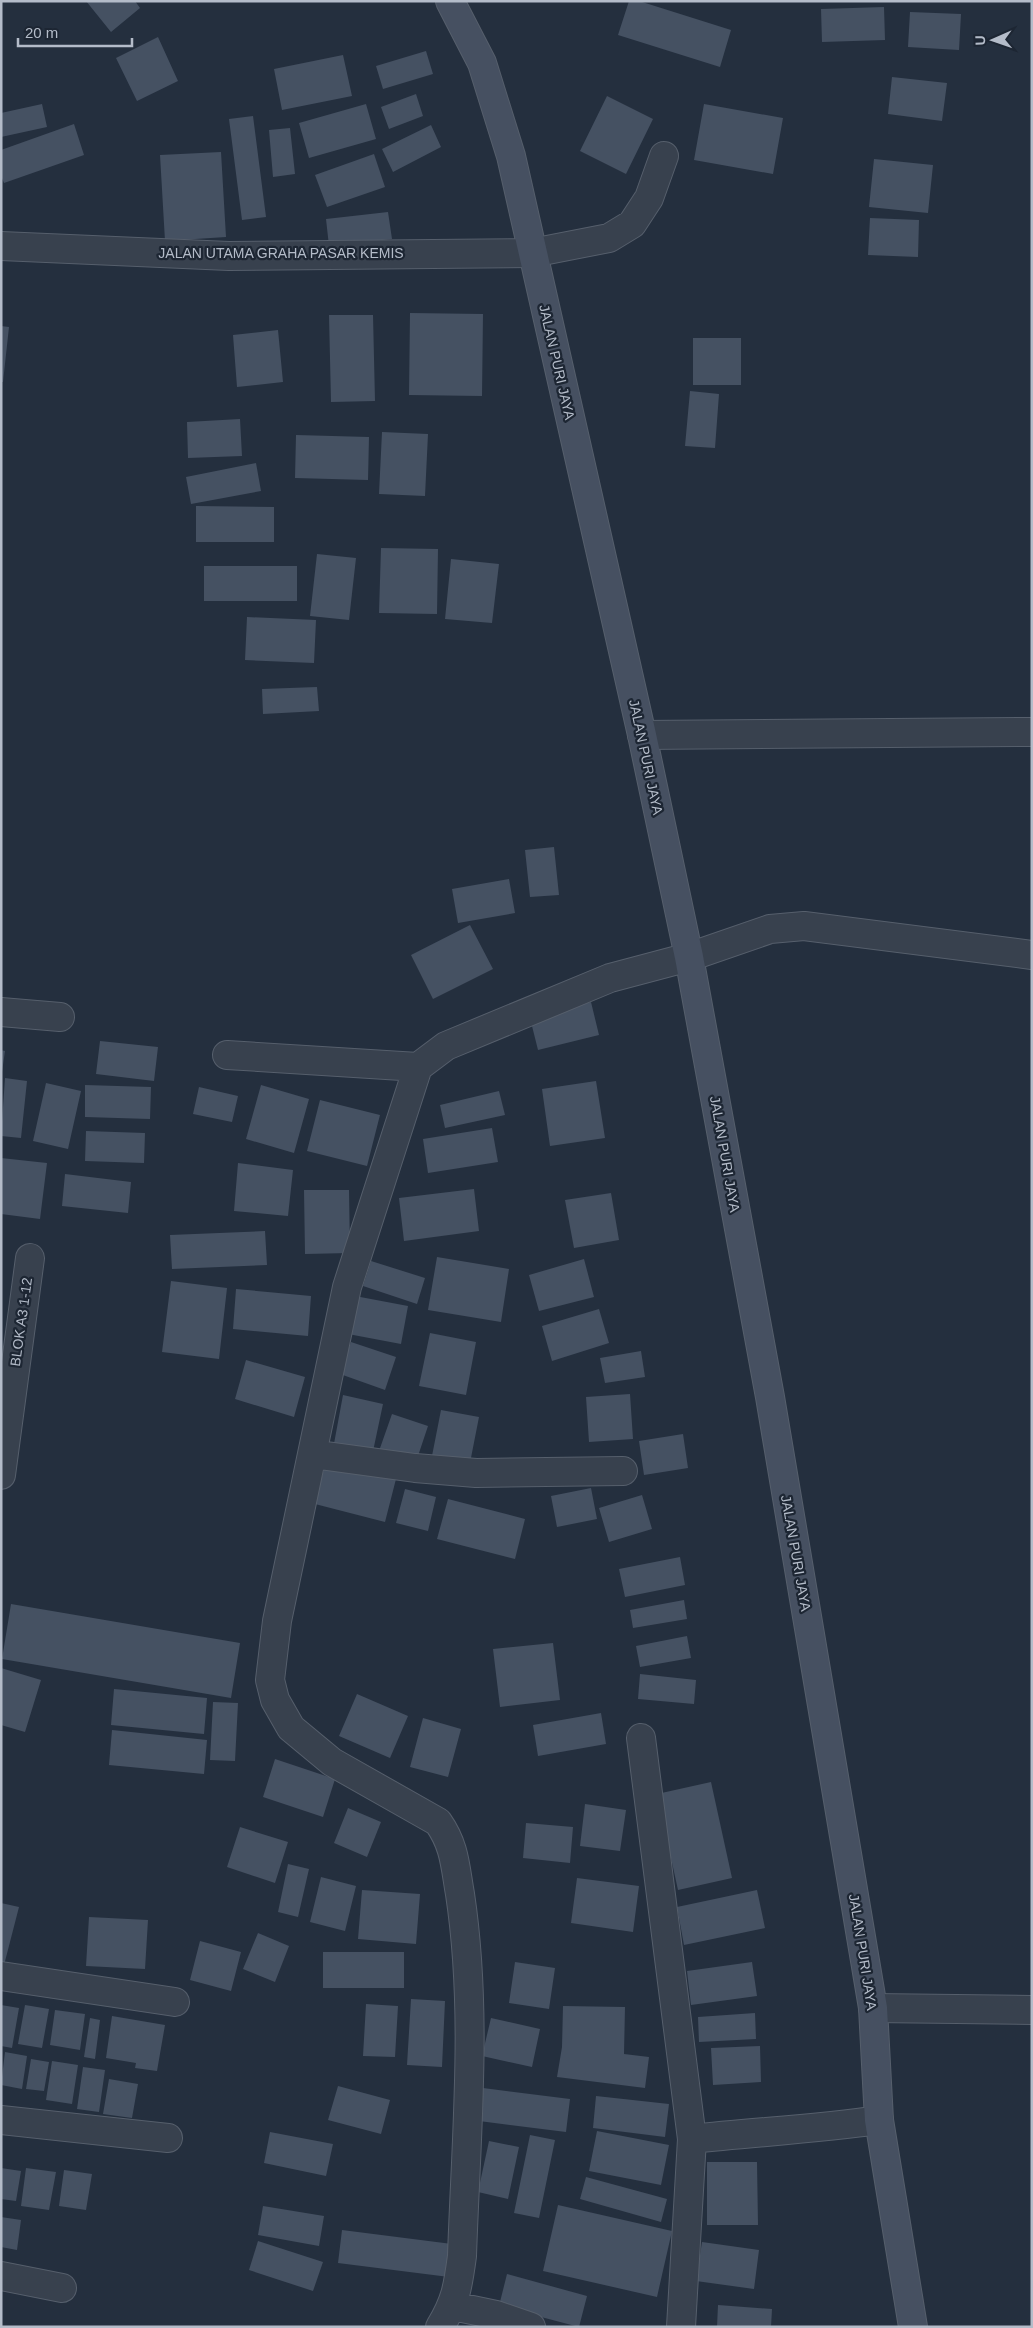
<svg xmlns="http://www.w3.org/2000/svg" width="1033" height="2328" font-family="Arial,sans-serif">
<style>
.building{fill:#455162}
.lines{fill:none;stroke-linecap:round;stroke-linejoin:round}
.street-casing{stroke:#565f6c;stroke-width:30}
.secondary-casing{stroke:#565f6c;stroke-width:30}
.street{stroke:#38414e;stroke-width:28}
.secondary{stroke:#465061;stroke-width:28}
.labels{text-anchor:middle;stroke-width:4.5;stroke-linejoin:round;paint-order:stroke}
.street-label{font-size:14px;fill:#b4bcc9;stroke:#1d2633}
</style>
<rect width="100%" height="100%" fill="#242f3e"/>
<path class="building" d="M86 1H135L140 8 111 32Z
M629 1H639L731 30 720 67 618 35Z
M884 7 885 40 822 42 821 9Z
M910 12 961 14 959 50 908 47Z
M158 37 178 81 137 101 116 58Z
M426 51 433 74 383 89 376 66Z
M343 55 352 96 282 110 274 69Z
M892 77 947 83 942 121 888 114Z
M416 94 423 116 389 129 381 107Z
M607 96 653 119 626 174 580 151Z
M42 104 47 127 1 137V113Z
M366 104 376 139 309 158 299 123Z
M704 104 783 118 773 174 694 160Z
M253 116 266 217 242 220 229 119Z
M74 124 84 155 4 183 1 176V150Z
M431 125 441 147 393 172 382 149Z
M290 128 295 174 273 177 269 130Z
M221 152 226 237 165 241 160 155Z
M374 154 385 187 327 207 315 175Z
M874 159 933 165 928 213 869 207Z
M388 212 392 239 329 246 326 219Z
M870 218 919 220 918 257 868 255Z
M410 313 483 314 482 396 409 395Z
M329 315H373L375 401 331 402Z
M1 326 9 327 3 382H1Z
M278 330 283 382 237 387 233 335Z
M693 338H741V385H693Z
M690 391 719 394 715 448 685 446Z
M240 419 242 456 188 458 187 422Z
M382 432 428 434 425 496 379 494Z
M296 435 369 437 368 480 295 478Z
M256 463 261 491 191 504 186 477Z
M196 506 274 507V542H196Z
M381 548 438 549 437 614 379 613Z
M317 554 356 558 349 620 310 616Z
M451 559 499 564 492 623 445 619Z
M204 566H297V601H204Z
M247 617 316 620 314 663 245 660Z
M317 687 319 711 263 714 262 689Z
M554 847 559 895 530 897 525 850Z
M509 879 515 913 458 923 452 889Z
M470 925 493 969 433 999 411 955Z
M591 1002 599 1035 538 1050 530 1018Z
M100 1041 158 1047 154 1081 96 1074Z
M1 1050 5 1051 2 1072H1Z
M5 1078 27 1081 21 1138 1 1136Z
M596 1081 605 1138 550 1146 542 1089Z
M46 1083 81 1091 68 1149 33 1141Z
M85 1085 151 1087 150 1119 85 1117Z
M261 1085 309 1099 294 1153 246 1139Z
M199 1087 238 1096 232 1122 193 1114Z
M499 1091 505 1115 445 1128 440 1105Z
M320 1100 380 1115 367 1166 307 1151Z
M492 1128 498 1162 428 1173 423 1139Z
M86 1131 145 1133 144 1163 85 1161Z
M1 1158 47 1163 40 1219 1 1214Z
M238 1163 293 1170 288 1216 234 1211Z
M65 1174 131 1182 128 1213 62 1206Z
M474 1189 479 1231 404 1241 399 1198Z
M304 1190H349L350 1253 305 1254Z
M611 1193 619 1240 574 1248 565 1200Z
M265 1231 267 1265 172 1269 170 1235Z
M437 1257 509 1269 501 1322 428 1310Z
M584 1259 594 1297 539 1311 529 1275Z
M371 1261 425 1278 417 1304 363 1286Z
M171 1281 227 1288 219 1359 162 1352Z
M236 1289 311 1296 308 1336 233 1329Z
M355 1296 408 1306 401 1344 348 1334Z
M599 1309 609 1343 552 1361 542 1326Z
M430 1333 476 1342 466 1395 419 1386Z
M351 1342 396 1357 385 1390 340 1374Z
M641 1351 645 1377 605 1383 600 1358Z
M246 1360 305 1377 294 1417 235 1399Z
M630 1394 633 1439 589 1442 586 1397Z
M343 1395 383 1404 372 1456 333 1449Z
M441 1410 479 1417 469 1468 431 1461Z
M392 1414 428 1426 415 1465 379 1451Z
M683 1434 688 1468 644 1475 639 1441Z
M326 1461 396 1479 385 1522 315 1504Z
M591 1488 597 1519 557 1527 551 1496Z
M405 1489 436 1497 428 1531 396 1523Z
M642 1495 652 1529 609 1542 599 1508Z
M448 1499 525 1519 515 1559 437 1539Z
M680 1557 685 1585 625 1597 619 1569Z
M684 1600 687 1619 633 1628 630 1610Z
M11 1604 240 1643 231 1698 2 1659Z
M687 1636 691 1658 640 1667 636 1646Z
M553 1643 560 1700 500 1707 493 1649Z
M1 1668 41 1680 25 1732 1 1725Z
M640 1674 696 1680 694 1704 638 1699Z
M114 1689 207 1698 204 1734 111 1725Z
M357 1694 408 1716 390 1758 339 1736Z
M213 1702 238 1703 235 1761 210 1760Z
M601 1713 606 1744 538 1756 533 1725Z
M423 1718 461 1729 448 1777 410 1767Z
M112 1730 207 1740 204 1774 109 1765Z
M275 1759 335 1779 323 1817 263 1797Z
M711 1782 732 1878 678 1890 657 1794Z
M585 1804 626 1810 620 1851 580 1846Z
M348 1808 381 1822 367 1857 334 1843Z
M526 1823 573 1827 570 1863 523 1858Z
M240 1827 288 1842 275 1883 227 1867Z
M288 1864 309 1869 298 1917 278 1912Z
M321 1877 356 1886 345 1931 310 1922Z
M577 1878 639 1886 633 1932 571 1923Z
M362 1890 420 1894 416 1944 358 1939Z
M757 1890 765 1928 684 1945 677 1907Z
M1 1903 19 1907 3 1969H1Z
M89 1917 148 1920 145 1969 86 1966Z
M258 1933 289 1946 275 1982 243 1969Z
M200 1941 241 1952 231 1991 190 1980Z
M323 1952H404V1988H323Z
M515 1962 555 1968 549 2009 509 2003Z
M752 1962 757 1996 691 2005 687 1971Z
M411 1999 445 2001 442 2067 407 2065Z
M366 2004 398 2006 395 2057 363 2056Z
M1 2005 19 2008 12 2048 1 2046Z
M25 2005 49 2009 42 2048 18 2044Z
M563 2006 625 2007 624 2054 649 2057 645 2088 557 2077 562 2047Z
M55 2010 85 2014 80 2050 50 2045Z
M755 2013 756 2039 699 2042 698 2017Z
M112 2016 165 2025 157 2071 135 2068 136 2063 106 2058Z
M90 2018 100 2020 95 2059 84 2057Z
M491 2018 540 2029 532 2067 482 2056Z
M760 2046 761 2082 713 2085 711 2048Z
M5 2052 27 2056 22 2089 1 2085Z
M31 2059 49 2062 44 2091 26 2089Z
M52 2061 78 2065 72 2104 46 2100Z
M83 2067 105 2070 99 2112 77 2109Z
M109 2079 138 2084 132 2118 103 2114Z
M338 2086 390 2100 381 2134 328 2120Z
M483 2088 570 2099 566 2132 479 2121Z
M596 2096 669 2104 665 2137 593 2128Z
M597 2131 669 2145 661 2185 589 2171Z
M270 2132 333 2144 326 2176 264 2163Z
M530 2135 555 2140 539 2218 514 2213Z
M489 2141 519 2147 508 2199 478 2192Z
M707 2162H757L758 2225H707Z
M1 2168 21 2171 16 2201 1 2199Z
M26 2168 56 2172 49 2210 21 2206Z
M64 2170 92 2174 86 2210 59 2206Z
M586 2177 667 2199 661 2222 580 2199Z
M558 2205 672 2231 657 2297 543 2271Z
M263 2206 324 2216 319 2246 258 2235Z
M1 2217 21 2220 17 2250 1 2247Z
M342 2230 452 2244 449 2277 338 2263Z
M258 2241 323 2262 313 2291 249 2270Z
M702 2242 759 2250 754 2289 696 2281Z
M507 2274 587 2296 579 2327 499 2306Z
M718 2305 772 2309 771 2327H717Z"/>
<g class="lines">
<g class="street-casing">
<path id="street" d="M1 246 229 256 532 253 609 238 632 224 649 198 664 156
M642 735 1032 732
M1 1012 60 1017
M227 1055 418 1067
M312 1454 415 1468 476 1473 623 1471
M1 1475 30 1258
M641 1738 692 2139 681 2327
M1 1976 175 2002
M873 2008 1032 2010
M1 2120 168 2138
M692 2139C755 2132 817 2129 879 2120
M1 2276 62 2288
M453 2306 496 2315 531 2327
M440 2327C456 2301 458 2286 462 2256 466 2136 478 2013 460 1894 455 1866 455 1846 438 1822L332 1762 291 1728 275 1700 270 1680 277 1621 347 1287 418 1067 446 1046 610 978 689 957 770 929 804 926 1032 955"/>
</g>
<g class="secondary-casing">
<path id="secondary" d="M450 1 482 63 511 156 642 735 689 957 770 1397 873 2008 879 2120 913 2327"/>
</g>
<use href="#street" class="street"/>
<use href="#secondary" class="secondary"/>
</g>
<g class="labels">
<g class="street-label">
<text x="281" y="258">JALAN UTAMA GRAHA PASAR KEMIS</text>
<text transform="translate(557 362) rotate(77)" y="5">JALAN PURI JAYA</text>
<text transform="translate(646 757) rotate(78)" y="5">JALAN PURI JAYA</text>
<text transform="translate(725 1154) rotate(80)" y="5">JALAN PURI JAYA</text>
<text transform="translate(21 1322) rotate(-82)" y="5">BLOK A3 1-12</text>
<text transform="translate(796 1553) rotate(80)" y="5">JALAN PURI JAYA</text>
<text transform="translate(863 1952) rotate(81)" y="5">JALAN PURI JAYA</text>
</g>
</g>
<rect width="1033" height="2328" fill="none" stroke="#b4bcc9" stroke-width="5"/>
<g transform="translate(993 40) rotate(268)" stroke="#1d2633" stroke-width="4" paint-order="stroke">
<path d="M0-4L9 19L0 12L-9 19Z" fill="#b4bcc9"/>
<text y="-8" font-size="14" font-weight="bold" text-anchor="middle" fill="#b4bcc9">U</text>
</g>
<path d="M18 38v8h114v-8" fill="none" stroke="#b4bcc9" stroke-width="2.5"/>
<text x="25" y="38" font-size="15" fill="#b4bcc9" stroke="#1d2633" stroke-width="4" paint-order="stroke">20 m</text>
</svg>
